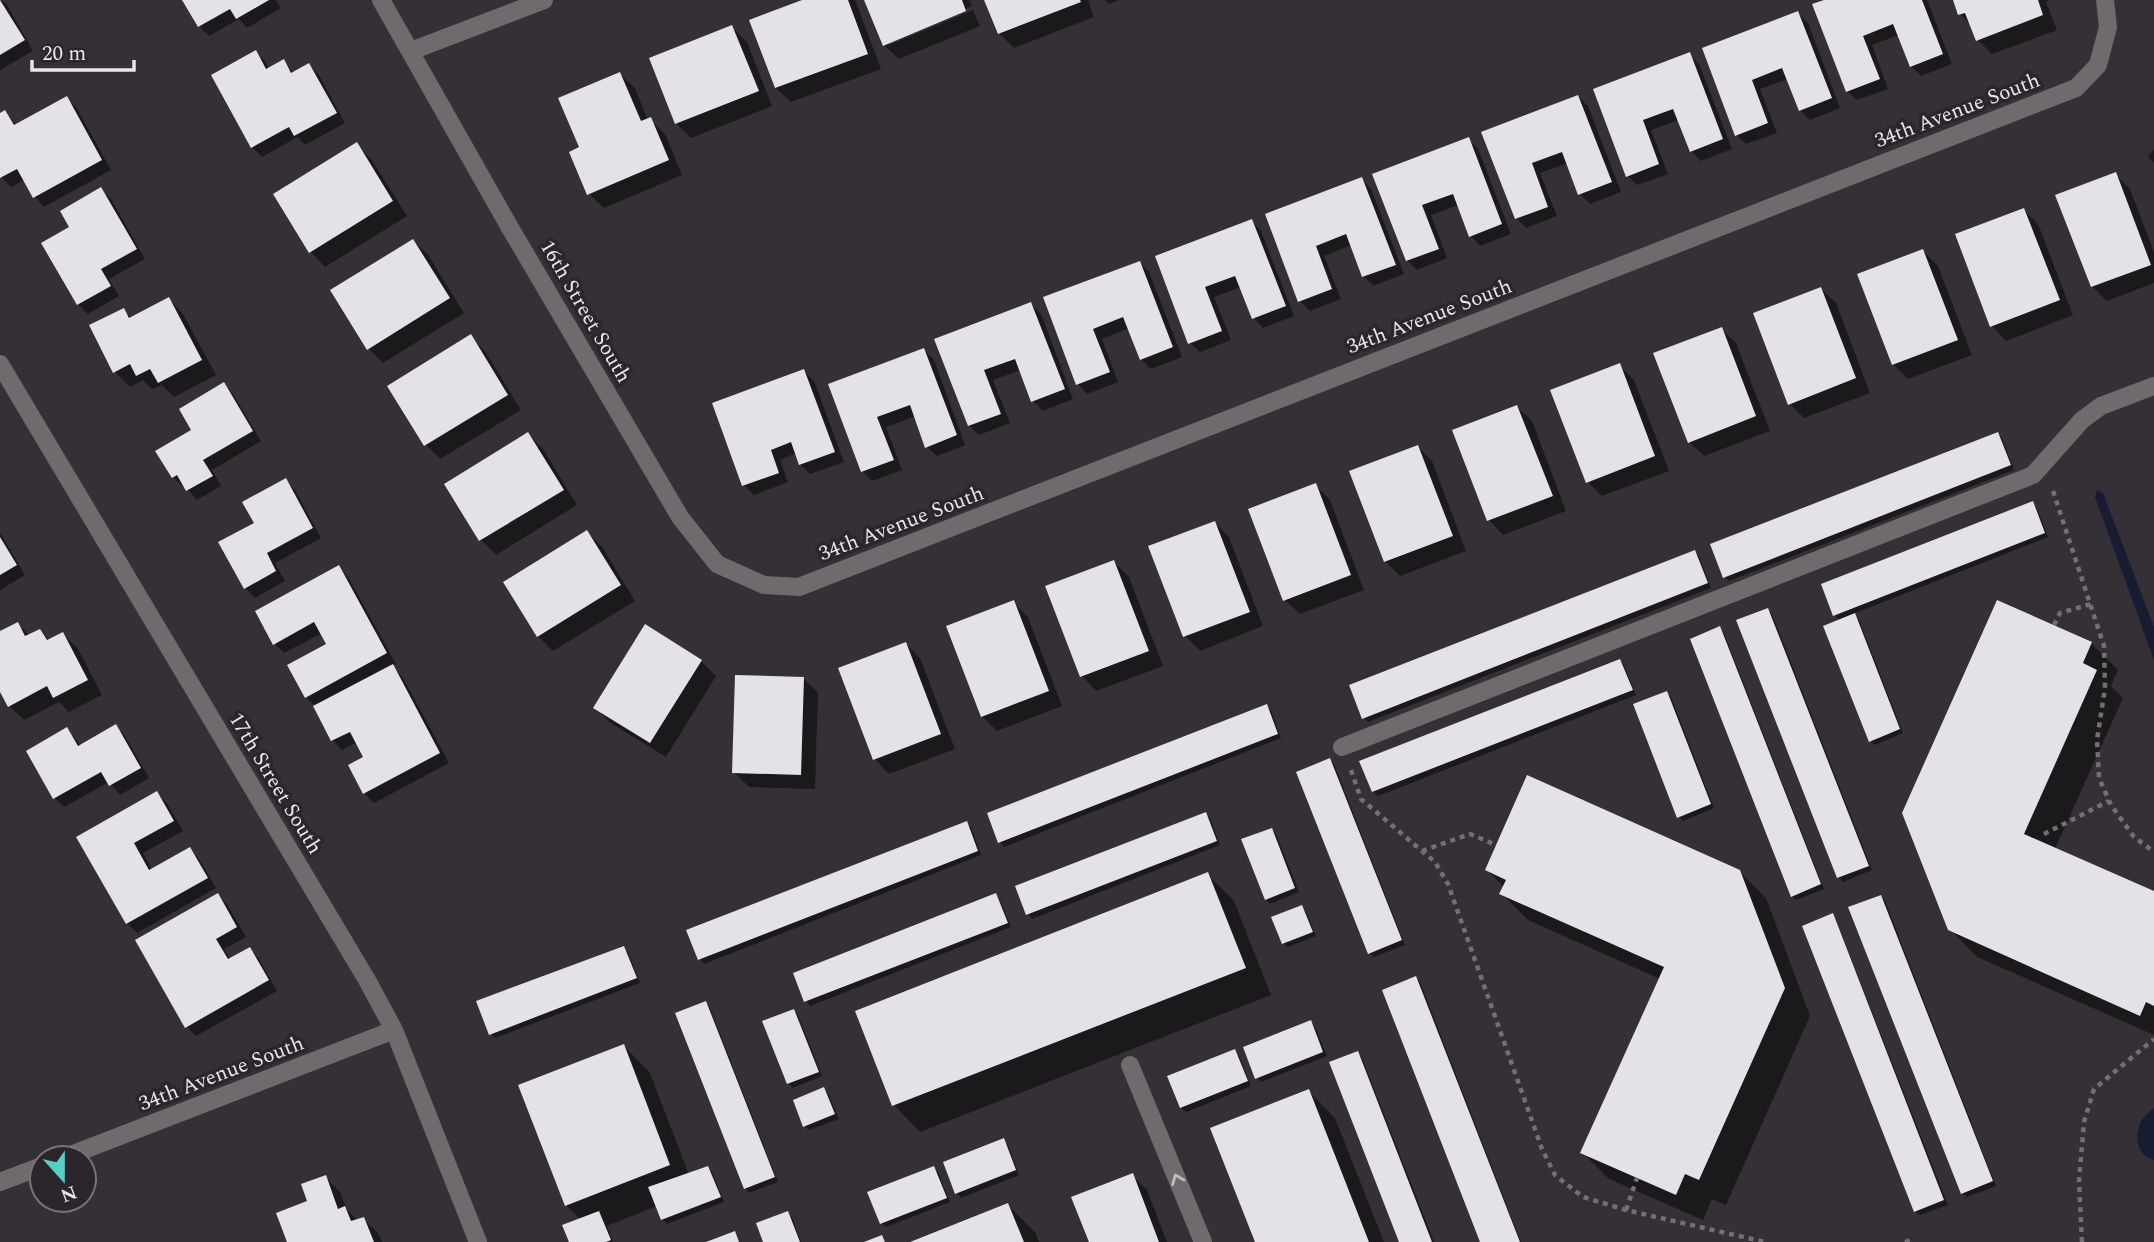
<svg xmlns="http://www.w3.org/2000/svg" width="2154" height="1242" font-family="Spectral,serif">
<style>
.water{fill:#171c32}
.shadow{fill:#0007}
.building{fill:#e4e1e9}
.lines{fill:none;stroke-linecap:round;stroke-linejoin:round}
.path{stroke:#736f73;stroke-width:4.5;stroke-dasharray:5 5;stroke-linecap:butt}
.minor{stroke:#706a6f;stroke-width:18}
.oneway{stroke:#bfbbbe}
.labels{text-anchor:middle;stroke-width:7;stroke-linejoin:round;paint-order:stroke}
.street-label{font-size:21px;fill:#e9e6e9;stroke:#2b262b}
</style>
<rect width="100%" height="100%" fill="#353035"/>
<path class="water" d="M2097 490 2103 493 2154 627V660L2095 497Z
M2154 1108V1160C2134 1156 2133 1130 2145 1116 2147 1113 2151 1111 2154 1108Z"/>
<path class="shadow" d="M0 0 6 3 33 51 0 70Z
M184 0H276L281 8 247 28 239 19 209 36 199 26Z
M807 0H855L881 69 791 102 776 88Z
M866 0H969L972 6 889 41V45L973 10 980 26 899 59 884 45Z
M986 0H1088L1094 17 1014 48 999 33Z
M1105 0H1119L1109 4Z
M1829 0H1927L1952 64 1921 76 1911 66 1899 35 1872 45 1888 89 1857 100 1847 91Z
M1954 0H2050L2046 2 2057 30 1992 54 1978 40 1973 27 1960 14Z
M1798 13 1808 23 1840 108 1810 120 1800 110 1788 79 1760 89 1777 133 1746 144 1736 135 1704 49Z
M732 27 747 42 772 106 691 138 676 123Z
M256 52 265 61 269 69 283 62 294 73 309 65 319 75 345 123 305 145 298 137 262 157 252 147Z
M1689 54 1699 64 1732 149 1701 161 1691 151 1679 120 1651 130 1668 174 1637 185 1628 176 1595 90Z
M620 74 635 88 648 120 650 119 665 134 682 175 604 208 589 194 581 148Z
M1578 97 1588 106 1621 192 1590 204 1580 194 1568 163 1540 173 1557 216 1526 228 1516 218 1483 133Z
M66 98 76 107 111 170 44 207 35 197 24 180 11 187 0 176V115L5 112 17 126Z
M1468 139 1478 149 1511 234 1480 246 1471 236 1459 205 1431 215 1447 258 1417 270 1407 260 1374 175Z
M357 145 371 159 407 216 325 267 311 252 275 195Z
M2154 149V163L2148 157Z
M2115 174 2130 189 2154 252V283L2107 301 2092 286Z
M1362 179 1371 189 1404 274 1373 286 1364 276 1352 245 1324 256 1341 299 1310 311 1300 301 1267 215Z
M101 190 111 199 145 259 109 279 119 296 88 314 78 304 71 228Z
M2024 210 2038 224 2073 315 2006 341 1992 326Z
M1252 221 1261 231 1294 316 1263 328 1254 318 1241 287 1214 297 1231 340 1200 352 1190 343 1157 257Z
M413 241 428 255 464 313 383 363 368 348Z
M1923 251 1938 266 1972 355 1908 379 1893 364Z
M1140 263 1149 272 1182 357 1151 369 1141 359 1129 328 1102 339 1118 382 1087 394 1078 384 1045 298Z
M1821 289 1836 303 1870 393 1804 418 1790 404Z
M169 299 183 314 216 375 174 397 162 385 152 389 143 380 130 387 115 372 91 326 123 310 132 318Z
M1031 304 1041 314 1073 399 1043 411 1033 401 1021 370 993 380 1010 423 979 435 969 425 936 340Z
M1721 329 1736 343 1770 431 1704 456 1689 442Z
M470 337 485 351 521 410 440 459 426 445Z
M924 350 934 360 965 445 937 456 927 447 916 416 886 427 902 470 872 481 862 471 830 385Z
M1619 365 1634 380 1669 471 1602 496 1588 482Z
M804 371 814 381 844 462 810 474 800 464 796 453 780 460 788 482 754 495 744 485 714 404Z
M224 384 233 394 261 441 212 470 221 486 197 500 185 486 183 487 173 477 194 430Z
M1517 407 1532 421 1566 511 1503 535 1489 520Z
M528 434 543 449 577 505 496 555 481 540 446 484Z
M1998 434 2002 438 2014 470 1729 581 1725 577Z
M1418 447 1432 461 1466 551 1400 576 1385 561Z
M285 480 295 490 321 538 275 563 285 581 255 598 245 588 256 524Z
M1315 485 1330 500 1364 590 1300 614 1285 600Z
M2032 503 2037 508 2048 537 1853 614 1859 620 1903 733 1875 745 1870 741 1841 621 1835 615Z
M1215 523 1229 537 1263 626 1200 651 1185 636 1151 547Z
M587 532 602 547 635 601 553 651 538 636Z
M0 533 25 575 0 590Z
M1694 552 1699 556 1711 588 1368 722 1364 718Z
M1114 562 1129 577 1163 666 1096 691 1082 676 1048 587Z
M339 567 348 577 396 664 392 666 402 676 449 763 374 803 364 793 365 757 357 742 342 750 333 740 316 707 306 697 289 666 329 645 322 633 284 653 275 644Z
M1013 602 1028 617 1062 706 997 731 982 716Z
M1768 610 1772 614 1872 870 1843 882 1839 877Z
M18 624 30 636 40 631 50 641 63 634 78 649 102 695 69 712 59 702 24 720 9 706 0 688V633Z
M646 626 701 661 716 676 666 757 609 722 595 707Z
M1720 628 1724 633 1824 889 1796 900 1792 896Z
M2091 643 2118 670 2111 686 2123 698 2055 849 2154 893V1035L1977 957 1950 929Z
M906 644 920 658 955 749 889 774 875 759Z
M1620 661 1624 665 1636 695 1378 796 1373 791Z
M803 678 818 693 815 789 749 787 734 772Z
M1666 693 1671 697 1714 808 1683 821 1679 817Z
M1266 706 1271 710 1281 738 1004 847 1000 842Z
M116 727 125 736 149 778 120 795 109 782 64 807 55 798 67 729 81 746Z
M1330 760 1334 764 1405 945 1374 957 1369 953Z
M157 793 167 803 183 831 143 853 152 870 190 849 199 859 216 888 137 933 127 923 79 838Z
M1206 814 1210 818 1220 845 1032 919 1028 914Z
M966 823 971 827 981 855 704 964 700 959Z
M1271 830 1276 834 1299 892 1270 904 1266 899Z
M1487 870 1739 871 1766 898 1810 1016 1726 1205 1712 1199 1703 1220 1609 1179 1582 1152 1660 979 1528 920 1501 893 1504 887Z
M1208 875 1234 901 1271 995 920 1132 894 1105Z
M218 895 227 904 246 937 224 949 230 959 250 949 259 959 277 991 196 1036 187 1027Z
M996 895 1000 900 1011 927 810 1006 806 1001Z
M1880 897 1885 901 1996 1186 1967 1197 1962 1193Z
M1302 907 1306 912 1316 936 1288 947 1283 943Z
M1832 915 1836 920 1948 1205 1920 1215 1915 1211Z
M623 948 628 952 640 983 495 1038 491 1034Z
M1415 978 1420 982 1521 1242H1482Z
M706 1003 710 1008 778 1182 749 1193 745 1188Z
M794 1011 798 1015 822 1076 793 1088 788 1083Z
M1311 1022 1315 1027 1327 1056 1261 1082 1257 1078Z
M624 1046 650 1073 689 1175 708 1168 712 1172 724 1202 667 1224 662 1219 657 1206 607 1226 613 1242H570L581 1220 566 1205Z
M1235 1051 1239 1056 1251 1086 1186 1112 1181 1107Z
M1357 1053 1362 1058 1434 1242H1401Z
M824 1089 828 1093 839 1119 809 1130 805 1126Z
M1308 1091 1335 1118 1384 1242H1257Z
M1003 1140 1008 1145 1019 1175 961 1198 957 1193 945 1163Z
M934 1168 938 1172 950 1202 886 1227 881 1223Z
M1132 1175 1147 1190 1167 1242H1091Z
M325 1177 340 1192 347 1210 358 1221 363 1219 378 1233 382 1242H289Z
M1008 1205 1035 1232 1039 1242H916Z
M787 1213 792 1217 801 1242H765Z"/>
<path class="building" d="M0 0 25 40 0 55Z
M182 0H269L236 19 230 9 198 27Z
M802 0H848L868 54 775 88 749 20Z
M864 0H962L966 11 883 46Z
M984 0H1080L1081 2 998 34Z
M1824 0H1922L1943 54 1910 67 1893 24 1863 36 1880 79 1846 92 1812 4Z
M1953 0H2038L2043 15 1976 41 1965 13 1958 15Z
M1798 11 1832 98 1799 111 1782 68 1752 80 1768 123 1735 136 1702 48Z
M732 25 759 91 675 124 649 58Z
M256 50 266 69 284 59 291 73 309 63 337 113 294 136 289 127 251 148 211 75Z
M1690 52 1723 139 1690 152 1673 109 1643 120 1659 164 1626 177 1593 89Z
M620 72 641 121 651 117 669 160 587 195 569 152 579 147 558 98Z
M1578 95 1612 182 1578 195 1562 152 1532 163 1548 207 1515 219 1481 132Z
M67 96 102 160 33 198 17 169 0 178V113L5 110 14 125Z
M1469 137 1502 224 1469 237 1453 194 1422 205 1439 249 1406 261 1372 174Z
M357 142 393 201 309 253 273 194Z
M2116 172 2151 265 2091 287 2055 195Z
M1362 177 1396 265 1362 277 1346 234 1316 246 1332 289 1298 302 1265 214Z
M101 187 137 249 101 269 111 286 77 305 41 243 69 227 60 211Z
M2024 208 2060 300 1990 327 1955 234Z
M1252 219 1286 306 1252 319 1235 276 1205 287 1222 331 1188 344 1155 256Z
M413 239 450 298 367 350 330 290Z
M1923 249 1958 340 1892 365 1857 274Z
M1140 261 1173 347 1140 360 1123 317 1093 329 1110 372 1076 385 1043 297Z
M1821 287 1856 378 1788 405 1753 313Z
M169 297 202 360 158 383 150 369 136 376 130 364 113 373 89 325 124 308 129 318Z
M1031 302 1065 389 1031 402 1015 359 984 370 1001 414 968 426 934 339Z
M1722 327 1756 416 1688 443 1653 353Z
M471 334 508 395 424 446 387 386Z
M924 348 957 435 925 448 910 405 877 417 894 460 861 472 828 384Z
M1620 363 1655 456 1586 483 1550 390Z
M804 369 835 452 799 465 791 442 771 450 779 473 742 486 712 403Z
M224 382 253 431 203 460 213 476 186 491 177 475 172 478 155 451 191 430 179 409Z
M1517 405 1553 496 1487 521 1452 430Z
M528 432 564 490 479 541 444 484Z
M1998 432 2011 465 1723 578 1710 544Z
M1418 445 1453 536 1384 562 1349 471Z
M286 478 313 528 267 553 276 571 244 589 218 542 254 523 242 502Z
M1316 483 1351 575 1283 601 1248 509Z
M2033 501 2045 533 1833 616 1821 584Z
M1215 521 1250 612 1183 637 1148 546Z
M587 530 621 585 537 637 503 582Z
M0 537 17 565 0 575Z
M1695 550 1708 583 1362 719 1349 685Z
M1114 560 1149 651 1080 677 1045 586Z
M339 565 387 653 305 698 287 665 326 644 314 622 273 645 255 611Z
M1014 600 1049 691 981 717 946 626Z
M1997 600 2092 642 2083 663 2097 670 2024 834 2154 891V1006L2146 1002 2140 1016 1948 930 1902 813Z
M1768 608 1869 866 1837 878 1736 620Z
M1855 613 1900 729 1869 742 1823 626Z
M18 622 25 636 40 629 47 640 63 632 88 680 53 698 47 686 8 707 0 692V631Z
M645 624 702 660 650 743 593 708Z
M1720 626 1821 884 1791 897 1690 639Z
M906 642 941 734 873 760 838 668Z
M1620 659 1633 690 1372 792 1359 761Z
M393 664 440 753 363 794 348 765 363 757 350 732 331 741 313 706Z
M735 675 804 677 801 775 732 773Z
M1667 691 1711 804 1677 818 1633 704Z
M1267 704 1278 734 998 843 987 813Z
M116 724 141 768 109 786 101 772 53 799 26 751 67 727 78 746Z
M1330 758 1402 940 1368 954 1296 772Z
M1527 775 1740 870 1785 988 1699 1180 1685 1174 1676 1195 1580 1153 1664 967 1499 894 1506 880 1485 870Z
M157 791 174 821 134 843 149 870 190 847 208 878 126 924 76 837Z
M1206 812 1217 841 1026 915 1015 886Z
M967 821 978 851 698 960 686 930Z
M1272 828 1295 888 1265 900 1241 839Z
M1208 872 1246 968 892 1106 855 1011Z
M218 893 237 927 216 939 228 959 250 947 269 980 185 1028 135 940Z
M996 893 1008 923 804 1002 793 973Z
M1881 895 1993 1181 1961 1194 1848 907Z
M1302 905 1313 932 1282 944 1271 917Z
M1833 913 1944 1200 1914 1212 1802 926Z
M624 946 637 978 489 1035 476 1001Z
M1416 976 1520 1242H1480L1382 990Z
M706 1001 775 1177 744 1189 675 1013Z
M794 1009 819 1072 787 1084 762 1021Z
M1311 1020 1323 1052 1255 1079 1243 1047Z
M624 1044 670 1165 565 1206 518 1085Z
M1235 1049 1248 1081 1180 1108 1167 1076Z
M1358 1051 1432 1242H1399L1329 1062Z
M824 1087 835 1114 803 1127 793 1100Z
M1309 1089 1369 1242H1255L1210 1128Z
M1004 1138 1016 1170 955 1194 943 1162Z
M708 1166 721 1197 661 1220 648 1187Z
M934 1166 947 1198 880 1224 867 1192Z
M1133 1173 1159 1242H1089L1071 1197Z
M326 1175 338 1209 345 1206 351 1221 364 1217 374 1242H287L276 1213 307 1201 301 1184Z
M1008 1203 1024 1242H910Z
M599 1211 611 1240 606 1242H569L562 1225Z
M788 1211 800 1242H763L756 1223Z
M735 1231 739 1242H706Z
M882 1235 885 1242H864Z"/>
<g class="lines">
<path class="path" d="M2053 491 2104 646 2105 688 2097 740 2099 778 2111 805 2134 837 2154 852
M2054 625 2060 613 2091 604
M1351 770 1361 799 1435 862 1448 884 1542 1149 1555 1175 1583 1197 1626 1210 1765 1242
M2044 834 2109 801
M1422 851 1470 834 1496 845
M1626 1210 1637 1178
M1905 1242 1913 1239
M2082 1242 2079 1181 2084 1122 2094 1089 2154 1039"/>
<path class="minor" d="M381 0 509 226 680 517 717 564 764 585 799 587 2076 88 2098 65 2108 27 2105 0
M411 51 544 0
M0 364 367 980 394 1030 478 1242
M1342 747 2033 475 2082 420 2101 406 2154 386
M1130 1065 1203 1242
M63 1158 394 1030
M0 1182 42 1166"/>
</g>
<defs><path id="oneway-chevron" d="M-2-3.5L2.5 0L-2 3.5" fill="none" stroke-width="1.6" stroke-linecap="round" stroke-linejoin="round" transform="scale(1.75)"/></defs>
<use class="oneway" href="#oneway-chevron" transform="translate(1177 1179) rotate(-112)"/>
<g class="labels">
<g class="street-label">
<text transform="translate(1957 110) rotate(-21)" y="7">34th Avenue South</text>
<text transform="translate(586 311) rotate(60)" y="7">16th Street South</text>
<text transform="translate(1429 316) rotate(-21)" y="7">34th Avenue South</text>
<text transform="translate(901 523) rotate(-21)" y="7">34th Avenue South</text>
<text transform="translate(276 783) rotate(59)" y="7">17th Street South</text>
<text transform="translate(221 1073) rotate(-21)" y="7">34th Avenue South</text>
</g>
</g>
<g transform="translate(63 1179) rotate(159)"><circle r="33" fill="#2b262b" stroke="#777377" stroke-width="2"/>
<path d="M0-5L12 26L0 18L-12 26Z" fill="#56cec4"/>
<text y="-10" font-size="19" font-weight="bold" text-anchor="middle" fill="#e9e6e9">N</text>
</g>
<path d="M32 60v10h102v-10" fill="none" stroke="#e9e6e9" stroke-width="3.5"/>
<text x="42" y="60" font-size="21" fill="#e9e6e9" stroke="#2b262b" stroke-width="5" paint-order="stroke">20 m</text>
</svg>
